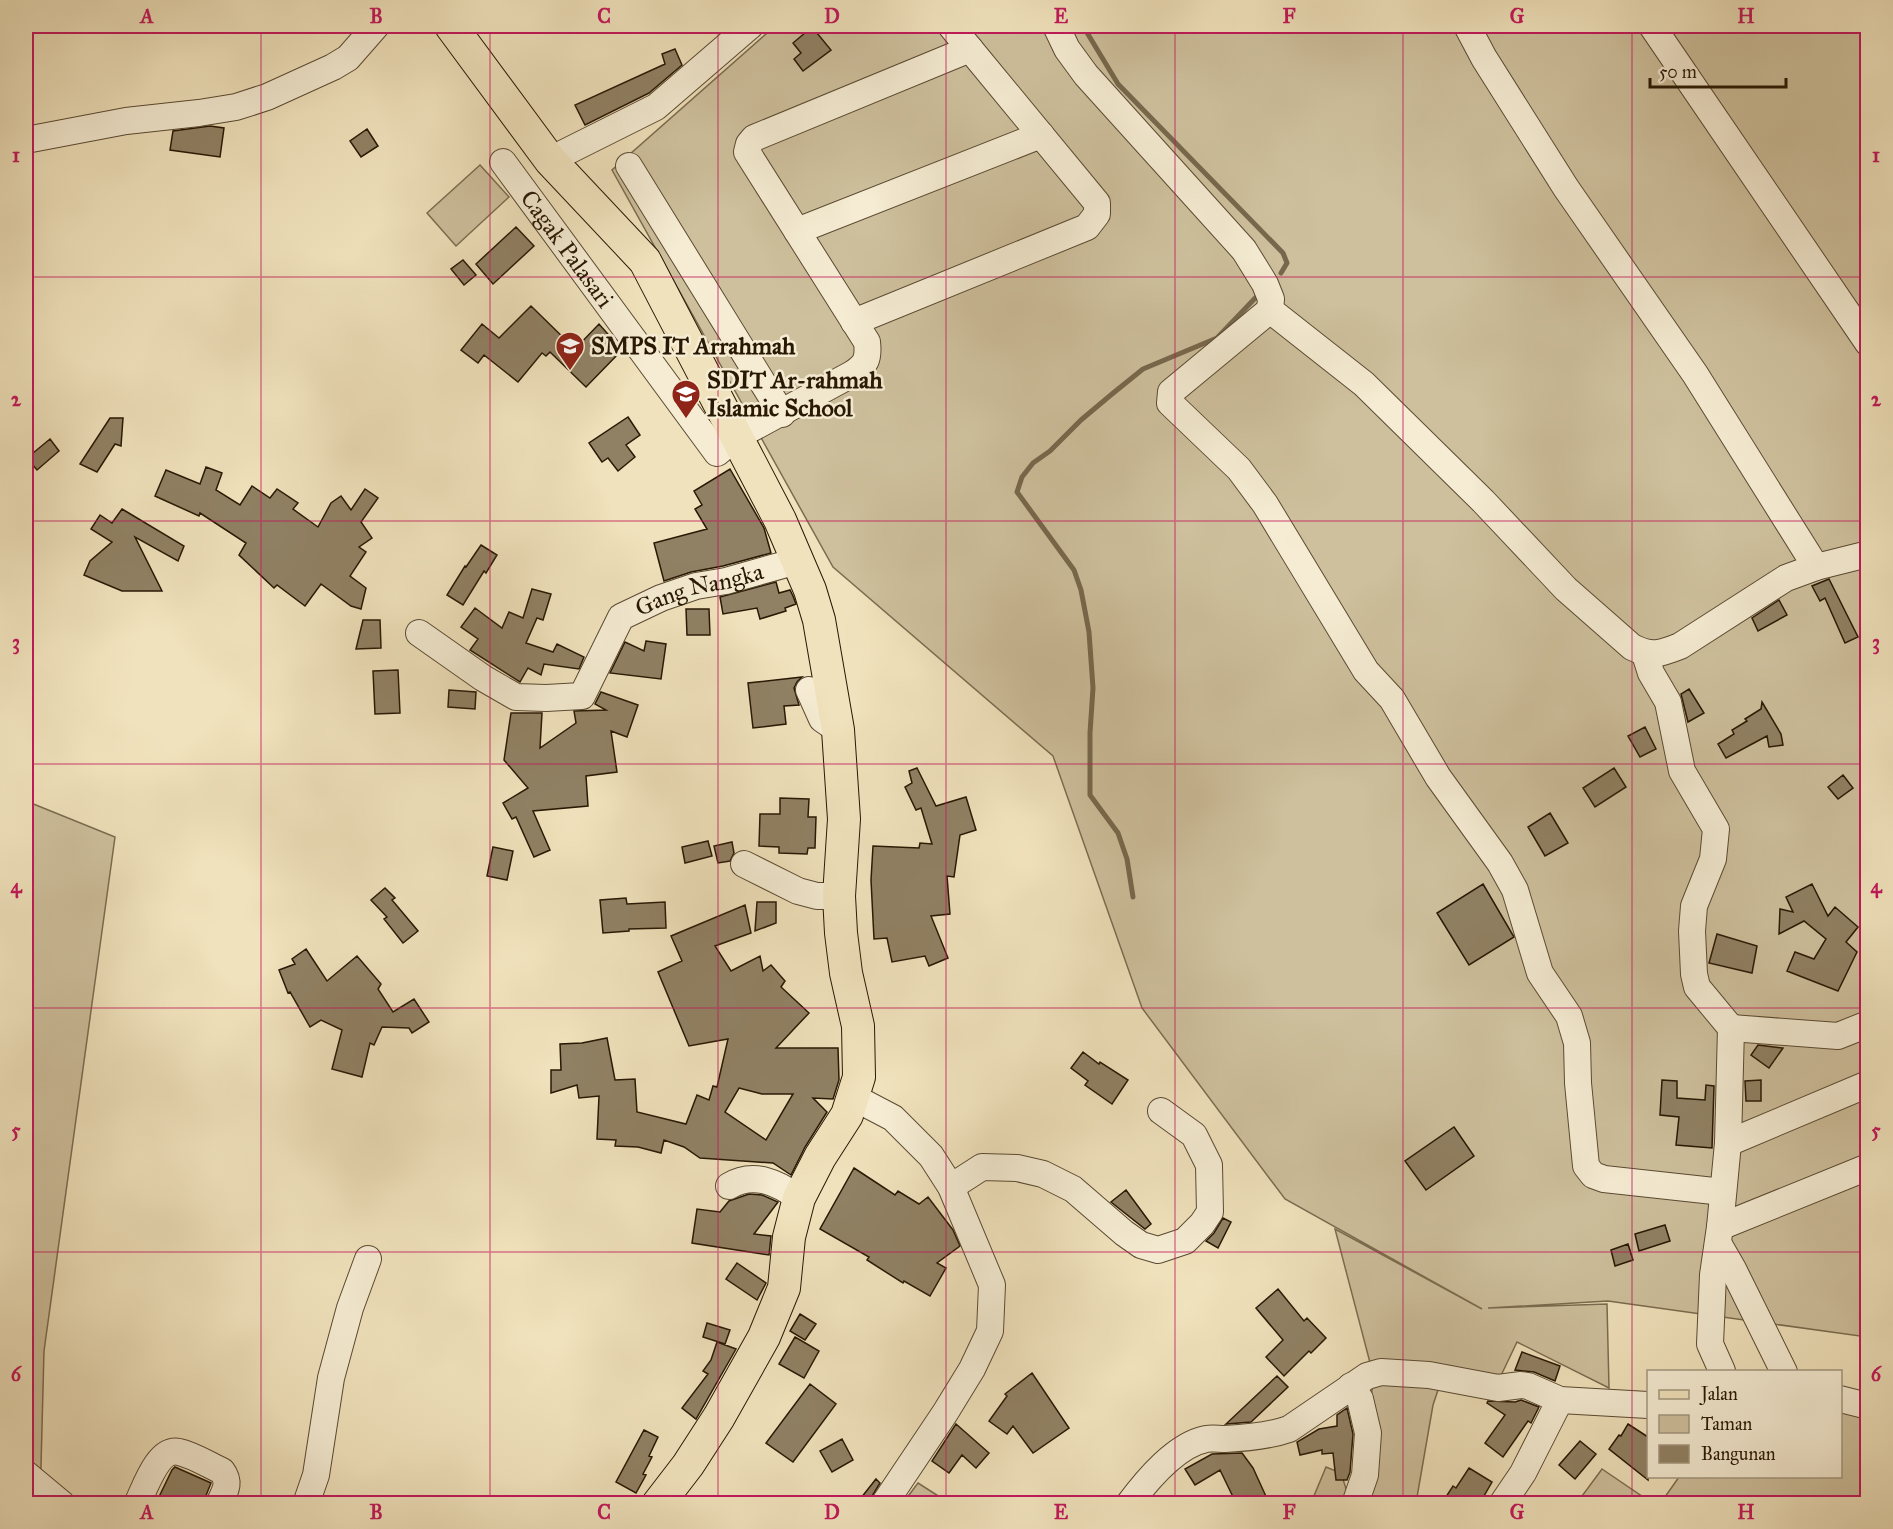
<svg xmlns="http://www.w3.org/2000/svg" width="1893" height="1529" font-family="'IM FELL Great Primer',serif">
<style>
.green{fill:#cec09d;stroke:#7b6c50;stroke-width:1.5}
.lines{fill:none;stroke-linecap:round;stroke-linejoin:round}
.stream{stroke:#77684d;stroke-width:5}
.building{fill:#908164;stroke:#281804;stroke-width:1.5;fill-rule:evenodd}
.minor-casing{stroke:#5a4a32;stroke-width:28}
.major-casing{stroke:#281804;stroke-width:34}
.minor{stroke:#f5ecd3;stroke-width:26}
.major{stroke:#f0e2bc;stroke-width:32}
.grid{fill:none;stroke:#c2185b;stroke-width:1.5;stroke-opacity:0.55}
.labels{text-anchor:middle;stroke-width:5;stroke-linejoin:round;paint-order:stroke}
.street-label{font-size:24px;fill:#281804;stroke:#f5ecd3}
.poi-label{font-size:24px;font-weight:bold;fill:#281804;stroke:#f5ecd3;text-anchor:start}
.neatline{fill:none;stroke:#c2185b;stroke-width:2}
.grid-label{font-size:20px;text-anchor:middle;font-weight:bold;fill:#c2185b}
</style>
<rect width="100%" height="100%" fill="#f0e2bc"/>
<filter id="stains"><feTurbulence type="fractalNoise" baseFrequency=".00333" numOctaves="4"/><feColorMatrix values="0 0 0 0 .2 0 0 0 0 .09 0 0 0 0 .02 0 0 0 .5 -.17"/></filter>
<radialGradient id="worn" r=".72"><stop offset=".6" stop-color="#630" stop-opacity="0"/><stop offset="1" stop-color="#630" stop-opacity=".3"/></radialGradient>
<path class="green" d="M775 26H1867V1337L1608 1301 1488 1308 1607 1304 1609 1388 1517 1342 1497 1384 1444 1372 1433 1405 1416 1503H1311L1326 1467 1341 1473 1348 1495 1365 1492 1373 1374 1335 1229 1482 1309 1285 1199 1142 1008 1053 756 833 567 612 170Z
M480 165 509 197 456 246 427 213Z
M26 801 115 837 44 1351 40 1504 26 1503Z
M1841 1409 1867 1418V1503L1660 1504 1679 1477 1840 1476Z
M1602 1469 1652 1503H1592L1582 1496Z
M918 1483 946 1501 960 1503H903Z"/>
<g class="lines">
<path class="stream" d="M1083 26 1118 84 1283 253 1287 263 1281 273
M1133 897 1127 859 1118 833 1090 795V733L1093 688 1089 632 1081 590 1074 570 1017 492 1022 477 1033 463 1050 451 1081 420 1112 394 1143 369 1217 338 1261 292"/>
</g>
<path class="building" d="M812 27 831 50 803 71 794 59 801 53 793 43Z
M675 49 682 65 649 93 585 125 575 105 665 64 662 54Z
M210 126 224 128 220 157 170 150 173 131Z
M367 129 378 146 361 157 350 141Z
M516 227 534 246 493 284 476 264Z
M463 260 476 275 464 285 451 269Z
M531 306 575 349 599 324 622 350 586 387 550 352 546 356 542 353 518 382 484 355 478 363 461 350 482 324 499 338Z
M628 417 640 435 626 445 635 457 618 471 608 458 602 462 589 443Z
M110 418H123L121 446 115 444 97 472 80 464Z
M50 439 59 451 37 470 27 458Z
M206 467 222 473 216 490 240 505 252 486 270 498 277 489 298 503 293 509 318 527 331 503 341 496 351 510 365 489 378 498 361 522 372 538 359 547 366 552 350 576 366 588 361 609 351 606 321 584 305 606 277 585 274 588 239 555 246 543 200 513 199 516 155 496 166 470 200 484Z
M730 469 764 528 771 553 723 566 691 572 664 581 654 543 707 529 695 509 702 505 694 491Z
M122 509 184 546 178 561 135 537 162 591H122L84 575 90 561 112 542 91 529 100 515 112 523Z
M481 545 497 555 486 573 484 571 463 605 447 595 465 566 466 567Z
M1829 579 1858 637 1845 643 1825 598 1820 601 1812 586Z
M776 582 779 593 790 590 793 596 796 604 785 608 786 611 760 619 757 608 723 614 720 597Z
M532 589 551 594 543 620 537 618 526 643 553 652 557 644 584 657 579 669 544 664 541 675 528 668 520 682 470 650 478 639 461 627 475 608 502 628 509 612 523 618Z
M1779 600 1787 615 1758 631 1752 618Z
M686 609H709L710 635H687Z
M363 620H380L381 648 356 649Z
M646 641 666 644 661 679 610 673 625 642 644 651Z
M398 670 400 713 375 714 373 671Z
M802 677 797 682 794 688 799 705 784 706 786 724 753 728 748 683Z
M1689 689 1704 713 1688 722 1681 694Z
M449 690 476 692 475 709 448 707Z
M601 692 638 705 627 737 611 731 617 772 586 776 588 806 533 811 550 850 534 857 516 817 512 819 503 803 528 788 504 760 511 713H542L540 748 576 723 574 711 606 710 595 704Z
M1762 702 1781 734 1783 745 1769 747 1767 736 1726 758 1718 744 1734 734 1732 730 1747 721 1745 719 1761 709Z
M1645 727 1656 749 1640 757 1628 736Z
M917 768 936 806 966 797 976 830 960 835 954 877 947 876 950 914 931 916 948 958 929 966 925 956 892 962 887 938 874 939 871 880 873 846 919 848 920 843 932 844 921 808 916 810 905 787 912 783 909 771Z
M1614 768 1626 787 1595 807 1583 788Z
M1843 775 1853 788 1838 799 1828 787Z
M780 798 809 799 808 817H816L815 848H808L807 854 779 853V847L759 846 760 814H780Z
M1550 813 1568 843 1545 856 1528 827Z
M708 841 712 856 685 863 682 847Z
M732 842 734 853 730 861 718 863 714 846Z
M493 847 513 851 507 880 487 876Z
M1483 884 1514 937 1469 965 1437 913Z
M1812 884 1828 916 1835 907 1858 927 1846 942 1857 952 1838 991 1787 971 1795 952 1814 959 1826 939 1804 921 1779 934 1780 909 1793 912 1786 897Z
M385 888 395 898 392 900 418 931 403 943 384 919 387 917 371 900Z
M626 898 627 904 665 902 666 928 629 929V931L603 933 600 900Z
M757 902H776V923L755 931Z
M745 905 751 933 715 946 731 971 760 956 763 971 771 965 785 981 781 987 809 1013 776 1048H838L839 1080 833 1099 813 1098 827 1112 805 1147 791 1175 773 1163 700 1158 684 1147 664 1140 661 1153 638 1147 615 1146 616 1140 597 1139 599 1096 579 1098 577 1085 551 1093V1070H561L560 1044 582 1043 607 1038 615 1080 635 1079 637 1112 686 1124 697 1095 709 1100 713 1086 717 1087 728 1039 689 1046 658 972 682 961 671 936ZM739 1088 762 1094H793L766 1140 725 1112Z
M1717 934 1757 946 1752 973 1709 963Z
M306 949 327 981 357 956 381 984 378 989 393 1012 414 999 429 1022 412 1033 409 1028 382 1027 374 1045 370 1043 362 1077 332 1069 342 1030 321 1020 310 1027 290 992 288 993 279 970 295 964 292 959Z
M1758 1045 1783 1048 1769 1068 1751 1055Z
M1083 1052 1099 1064 1100 1062 1128 1080 1112 1104 1085 1085 1088 1081 1071 1068Z
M1662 1080 1677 1081V1098L1705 1100 1706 1085 1714 1086 1712 1148 1676 1145 1679 1117 1660 1115Z
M1761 1080V1101H1746L1745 1081Z
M1454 1127 1474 1156 1426 1190 1405 1161Z
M854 1168 895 1195 898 1191 919 1204 928 1197 953 1230 960 1246 937 1263 946 1268 930 1296 904 1281 903 1283 867 1260 869 1257 820 1229Z
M1126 1190 1151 1224 1145 1229 1111 1202Z
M749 1194 762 1195 778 1202 754 1234 771 1236 769 1255 692 1243 697 1209 720 1212 729 1201Z
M1223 1218 1231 1222 1218 1248 1206 1241 1214 1233Z
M1665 1225 1670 1241 1639 1251 1635 1234Z
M1628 1244 1633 1260 1615 1266 1611 1250Z
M737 1263 766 1283 757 1300 726 1279Z
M1278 1289 1304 1321 1307 1318 1326 1338 1311 1353 1309 1351 1284 1376 1266 1357 1283 1340 1256 1308Z
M800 1314 816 1324 805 1340 790 1331Z
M707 1323 730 1330 725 1344 703 1337Z
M795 1337 819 1351 804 1378 779 1364Z
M717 1342 736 1349 696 1419 682 1408 708 1374 703 1371 711 1360Z
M1522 1352 1560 1366 1555 1381 1534 1372 1515 1370Z
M1032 1373 1069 1428 1033 1453 1013 1426 1007 1434 989 1421 1007 1396 1005 1394Z
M1277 1376 1288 1387 1251 1422 1226 1424Z
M810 1384 836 1404 793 1462 766 1443Z
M1521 1400 1539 1407 1531 1423 1528 1421 1503 1457 1485 1443 1505 1415 1487 1403 1488 1401 1515 1402Z
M1347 1408 1353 1434 1350 1472 1347 1480H1336L1333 1453 1322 1454V1450L1300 1455 1297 1442 1319 1429 1337 1426V1415Z
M956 1424 989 1453 976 1468 962 1455 949 1473 932 1461Z
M1628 1424 1648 1437V1480L1609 1449 1619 1435 1621 1436Z
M644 1430 658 1437 649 1456 652 1457 643 1474 646 1475 636 1493 616 1482Z
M842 1439 853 1460 832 1472 820 1451Z
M1580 1441 1596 1454 1575 1479 1559 1465Z
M1242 1453 1253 1468 1269 1503H1236L1220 1470 1195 1485 1185 1469 1212 1454Z
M175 1467 211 1483 203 1503H156L172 1470Z
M1469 1468 1492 1482 1480 1503H1481H1442L1453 1486 1456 1488Z
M876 1479 880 1483 872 1496 869 1503H857Z"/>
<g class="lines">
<g class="minor-casing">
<g id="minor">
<path d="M1056 26 1067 49 1086 75 1244 250 1265 284 1271 299 1270 310 1364 384 1483 501 1566 589 1632 647C1652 657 1660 654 1680 646L1786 578 1816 567 1868 554"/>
<path d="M1467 26 1484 58 1566 188 1695 374 1816 567"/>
<path d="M1652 26 1868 343"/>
<path d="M26 140 126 121 199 113 236 107 267 97 333 67 348 58 376 26"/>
<path d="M550 160 656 107 750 26"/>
<path id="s1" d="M503 162 717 453 736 437 852 374C866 365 869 359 867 342L747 152 749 144 754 138 970 49 951 26"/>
<path d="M629 166 782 414"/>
<path d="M797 231 1041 135"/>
<path d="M1270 310 1171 392 1170 403 1239 469 1265 504 1366 671 1392 699 1438 777 1500 863 1515 890 1540 973 1569 1016 1577 1043 1578 1083 1586 1166 1593 1175 1604 1179 1723 1192"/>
<path d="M854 322 1087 227 1097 214V203L970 49"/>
<path id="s2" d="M419 633 483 678 516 697 546 698 582 696 621 617 661 598 696 586 726 581 797 561"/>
<path d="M1645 654 1651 673 1668 702 1682 771 1716 829 1713 859 1694 906 1692 931 1694 974 1697 987 1731 1028 1728 1143 1720 1227"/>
<path d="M809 690 822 719 838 730"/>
<path d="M744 864 798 891 817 896H839"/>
<path d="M1731 1028 1838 1036 1868 1024"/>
<path d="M853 1097 893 1118 931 1156 951 1187 992 1285 990 1331 972 1369 945 1413 884 1504"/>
<path d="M1728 1143 1868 1084"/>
<path d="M729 1186C754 1171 778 1183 799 1198"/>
<path d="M951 1187 982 1167 1017 1168 1043 1174 1073 1189 1124 1233 1141 1245 1158 1250 1185 1241 1202 1224 1210 1212 1209 1165 1194 1135 1161 1111"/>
<path d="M1718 1243 1733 1269 1784 1372"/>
<path d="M1722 1371 1710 1344 1713 1275 1720 1227 1868 1167"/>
<path d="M1351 1386 1360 1399 1368 1433 1365 1475 1355 1504"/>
<path d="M1840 1399 1868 1406"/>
<path d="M26 1474 62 1504"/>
<path d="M137 1504C145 1488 158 1447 179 1452 193 1455 209 1465 222 1471 231 1483 225 1491 219 1504"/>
<path d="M306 1504 316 1475 331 1378 350 1308 368 1259"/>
<path d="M1129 1504C1147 1480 1176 1445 1206 1439 1212 1438 1219 1439 1225 1439 1246 1438 1269 1436 1289 1429L1367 1376 1381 1372 1429 1375 1498 1388 1521 1385 1528 1386 1560 1400 1648 1405"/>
<path d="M1502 1504 1523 1473 1560 1400"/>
</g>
</g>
<g class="major-casing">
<path id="major" d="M451 26 550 160 645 261 780 520 810 590 819 620 838 730 844 819 839 896 841 933 846 973 858 1026 859 1077 847 1115 820 1157 799 1198 789 1237 784 1288 764 1337 719 1417 688 1465 658 1504"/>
</g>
<use href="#minor" class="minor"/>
<use href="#major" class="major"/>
</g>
<path class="grid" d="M261 26V1504M490 26V1504M718 26V1504M946 26V1504M1175 26V1504M1403 26V1504M1632 26V1504M26 277H1868M26 521H1868M26 764H1868M26 1008H1868M26 1252H1868"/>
<defs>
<g id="school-pin" transform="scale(1.5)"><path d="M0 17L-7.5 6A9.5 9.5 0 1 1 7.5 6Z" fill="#8f2418" stroke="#f5ecd3"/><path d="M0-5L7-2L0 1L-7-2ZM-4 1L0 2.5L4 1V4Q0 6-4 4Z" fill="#fff"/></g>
</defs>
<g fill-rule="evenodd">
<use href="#school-pin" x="570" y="346"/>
<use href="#school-pin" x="686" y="394"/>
</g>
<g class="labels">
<g class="street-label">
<text dy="8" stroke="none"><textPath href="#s1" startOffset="108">Cagak Palasari</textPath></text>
<text dy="8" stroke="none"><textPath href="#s2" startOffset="354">Gang Nangka</textPath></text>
</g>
<g class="poi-label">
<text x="591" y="354">SMPS IT Arrahmah</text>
<text x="707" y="388">SDIT Ar-rahmah<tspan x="707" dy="28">Islamic School</tspan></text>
</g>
</g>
<rect width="1893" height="1529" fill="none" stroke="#f0e2bc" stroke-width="66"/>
<rect x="1647" y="1370" width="195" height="108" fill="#f5ecd3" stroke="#a39780" stroke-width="1.5"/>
<rect x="1659" y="1390" width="30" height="9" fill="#f0e2bc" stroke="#a39780" stroke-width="1.5"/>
<text x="1701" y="1400" font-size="18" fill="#281804">Jalan</text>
<rect x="1659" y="1415" width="30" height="18" fill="#cec09d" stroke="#a39780" stroke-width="1.5"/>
<text x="1701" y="1430" font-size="18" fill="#281804">Taman</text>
<rect x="1659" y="1445" width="30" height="18" fill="#908164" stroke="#a39780" stroke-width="1.5"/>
<text x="1701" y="1460" font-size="18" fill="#281804">Bangunan</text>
<path d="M1650 78v9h136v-9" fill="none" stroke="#281804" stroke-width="3"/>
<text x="1659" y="78" font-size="18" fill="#281804" stroke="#f5ecd3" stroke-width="4.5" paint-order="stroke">50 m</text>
<rect x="33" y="33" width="1827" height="1463" class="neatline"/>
<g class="grid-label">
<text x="147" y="23">A</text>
<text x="376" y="23">B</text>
<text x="604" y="23">C</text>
<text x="832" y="23">D</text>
<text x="1061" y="23">E</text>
<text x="1289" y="23">F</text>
<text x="1517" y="23">G</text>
<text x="1746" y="23">H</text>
<text x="16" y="162">1</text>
<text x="1876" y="162">1</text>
<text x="16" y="406">2</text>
<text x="1876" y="406">2</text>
<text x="16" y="649">3</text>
<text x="1876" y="649">3</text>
<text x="16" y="893">4</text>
<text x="1876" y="893">4</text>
<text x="16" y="1137">5</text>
<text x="1876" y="1137">5</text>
<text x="16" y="1381">6</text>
<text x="1876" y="1381">6</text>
<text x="147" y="1519">A</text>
<text x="376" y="1519">B</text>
<text x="604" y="1519">C</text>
<text x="832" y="1519">D</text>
<text x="1061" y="1519">E</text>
<text x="1289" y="1519">F</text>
<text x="1517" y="1519">G</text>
<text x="1746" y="1519">H</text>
</g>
<rect width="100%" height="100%" filter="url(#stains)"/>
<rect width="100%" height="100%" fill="url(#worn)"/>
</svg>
